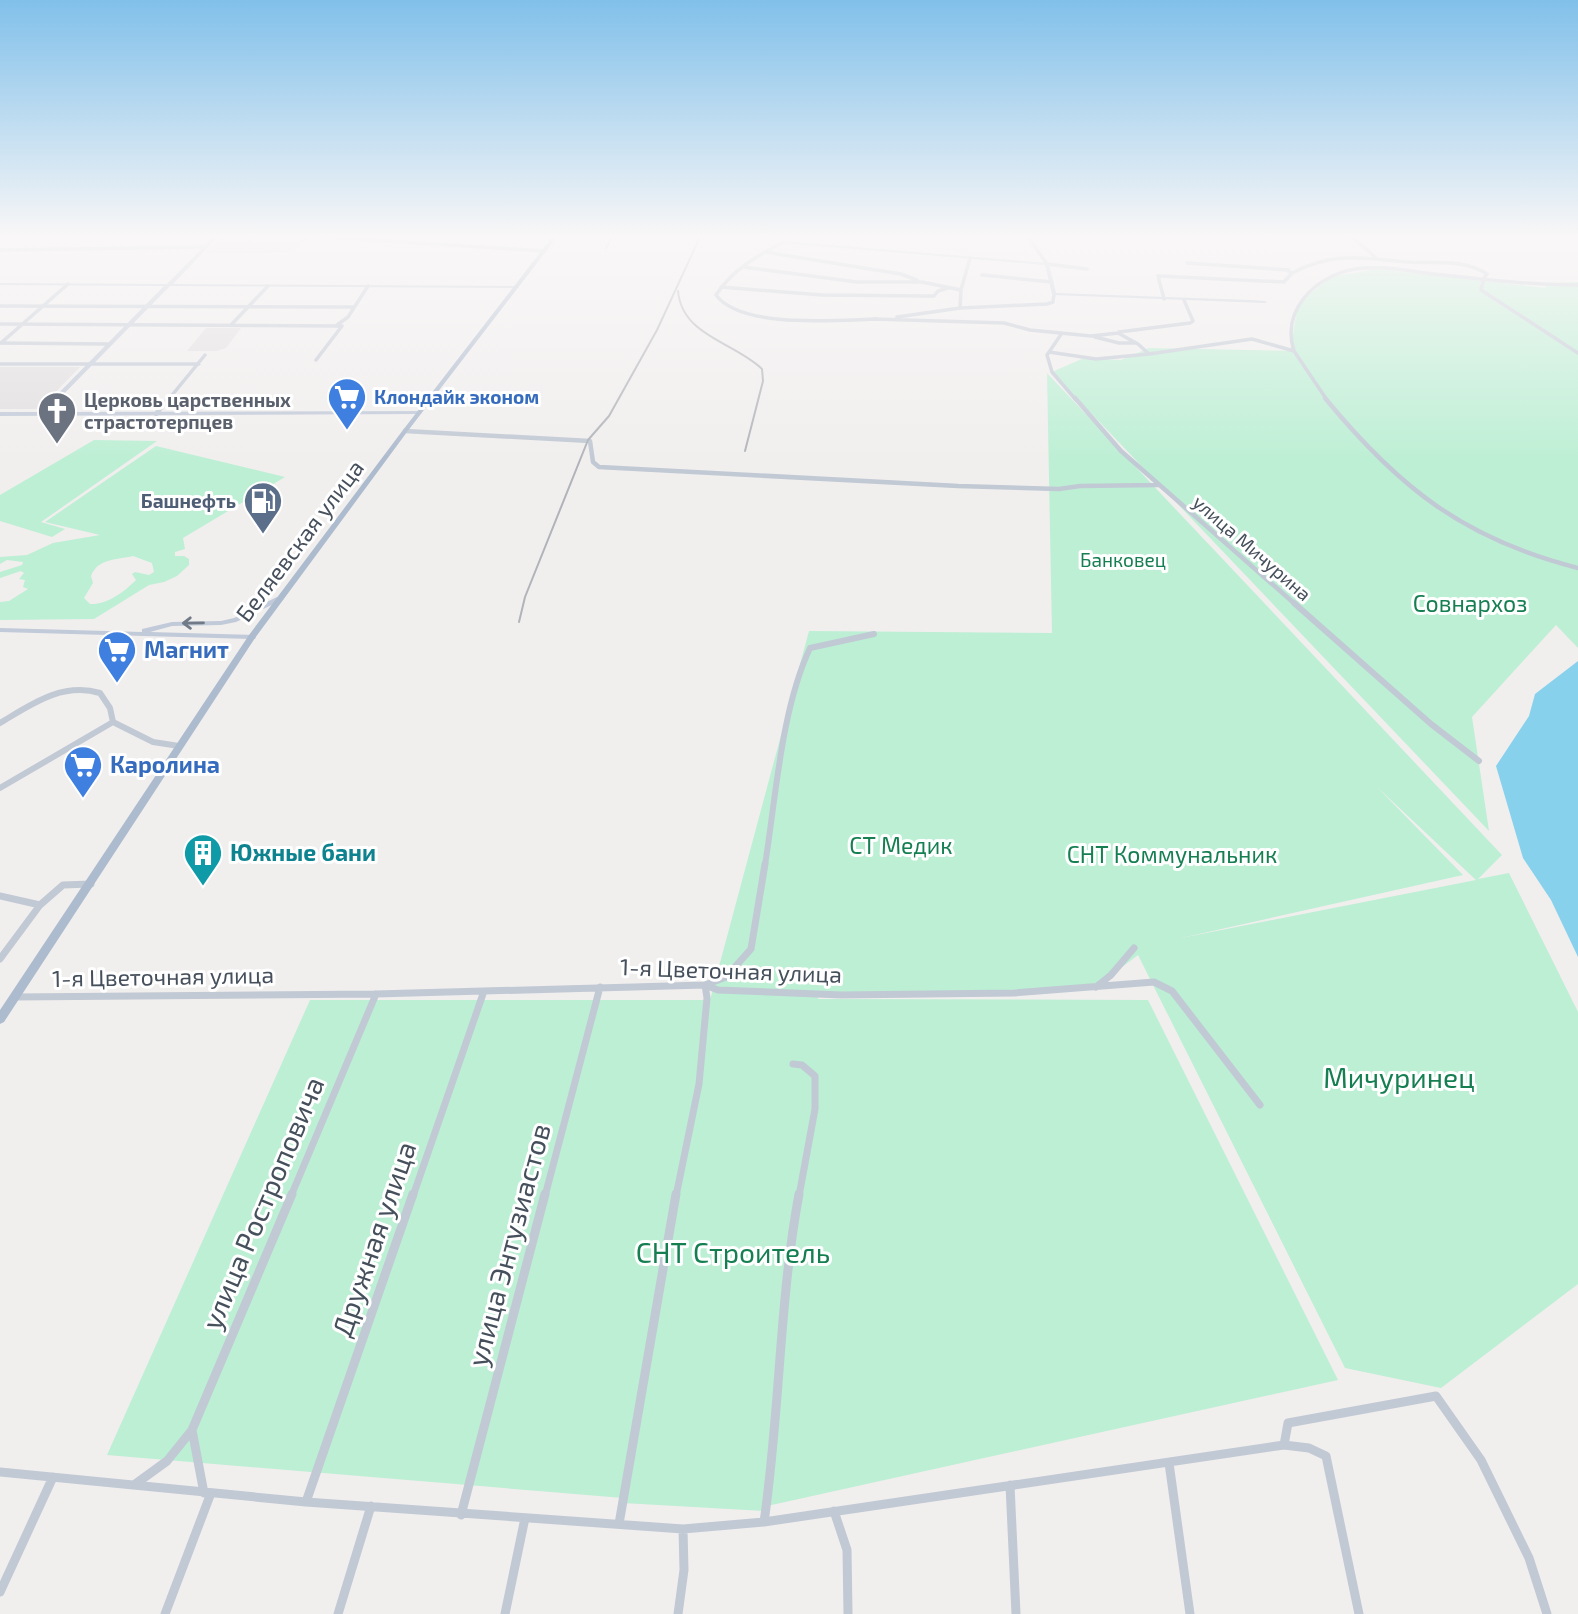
<svg xmlns="http://www.w3.org/2000/svg" width="1578" height="1614" font-family="'Exo 2',sans-serif">
<style>
.education{fill:#e2dfe0}
.green{fill:#bcefd4;fill-rule:evenodd}
.water{fill:#88d1ed}
.lines{fill:none;stroke-linecap:round;stroke-linejoin:round}
.street-far4{stroke:#c1c9d4;stroke-width:3.5}
.street-far3{stroke:#c1c9d4;stroke-width:4.5}
.street-far2{stroke:#c1c9d4;stroke-width:6}
.street-far1{stroke:#c1c9d4;stroke-width:7}
.street{stroke:#c1c9d4;stroke-width:9}
.secondary{fill:#c1cad8;fill-rule:evenodd}
.primary{fill:#adbbce;fill-rule:evenodd}
.rail{stroke:#b0b3b9;stroke-width:2}
.oneway{stroke:#717b87}
.labels{text-anchor:middle;stroke-width:6;stroke-linejoin:round;paint-order:stroke}
.far-shop-label{font-size:19px;font-weight:bold;fill:#366cbe;stroke:#fff;text-anchor:start}
.far-worship-label{font-size:19px;font-weight:bold;fill:#5b616d;stroke:#fff;text-anchor:start}
.far-service-label{font-size:19px;font-weight:bold;fill:#4e5e75;stroke:#fff;text-anchor:end}
.far-street-label{font-size:19px;fill:#46505c;stroke:#fff}
.far-park-label{font-size:19px;fill:#157f52;stroke:#fff}
.street-label{font-size:23px;fill:#46505c;stroke:#fff}
.park-label{font-size:23px;fill:#157f52;stroke:#fff}
.shop-label{font-size:23px;font-weight:bold;fill:#366cbe;stroke:#fff;text-anchor:start}
.culture-label{font-size:23px;font-weight:bold;fill:#0d838f;stroke:#fff;text-anchor:start}
.near-park-label{font-size:28px;fill:#157f52;stroke:#fff}
.near-street-label{font-size:28px;fill:#46505c;stroke:#fff}
</style>
<rect width="100%" height="100%" fill="#f1eeee"/>
<path class="education" d="M222 237H310L292 252 204 254Z
M206 328H241L226 348 216 351H187Z
M0 367H80L39 409H0Z"/>
<path class="green" d="M1377 269 1546 288 1544 283 1578 282V648L1556 625 1472 717 1489 831 1052 372 1084 358 1121 360 1149 348 1290 351 1298 304 1331 277Z
M1047 373 1502 855 1478 879 1509 873 1578 1012V1284L1441 1388 1345 1368 1138 955 1094 988 819 994 818 999 1148 1000 1338 1380 767 1506 766 1511 623 1503V1498L107 1455 310 1000H710L809 631 1052 633ZM1377 787 1476 880 1181 938 1463 875Z
M94 440 157 441 41 522 65 529 52 537 0 521V495Z
M156 446 285 477 183 538 185 549 175 552V556H184L189 559V565L177 576 164 582 149 585 94 619 0 620V602L9 601 28 589 23 587 25 580 19 579 24 573 21 571 0 578V572L22 565 23 562 7 560 0 564V557L27 555 53 543 100 535 45 522ZM133 556 152 563 154 572 149 575 135 572 132 574 136 580C124 592 107 605 90 604L84 598 93 583 91 576C98 558 117 560 133 556Z"/>
<path class="water" d="M1578 661V957L1551 900 1523 858 1496 766 1529 716 1535 694Z"/>
<g class="lines">
<path class="street-far4" d="M326 237 545 251
M1028 237 1047 264 1087 269
M1352 237 1375 257
M784 242C758 255 732 270 716 295 741 329 837 320 876 319
M0 250 206 247
M765 252 901 274 917 280
M1187 263 1289 270
M743 267 857 282H922L961 290
M1292 273C1338 250 1362 259 1408 262 1437 264 1461 258 1487 274L1484 278
M982 275 1052 282
M1484 278 1481 290 1578 353
M721 287 822 295 924 296H934L938 291 948 288
M1164 299 1158 276 1284 282 1292 273 1286 270
M0 306 354 307
M960 308 961 290 970 258
M897 317 960 308 1047 304 1053 302 1054 294
M874 319 1004 323 1030 330 1091 336 1118 333 1138 344 1149 354 1252 339 1294 351 1327 400
M0 324 342 326
M231 325 268 286
M337 325 348 317 368 286
M1119 332 1190 323 1193 321 1184 300
M1062 333 1047 355 1052 372 1076 400
M1095 337 1119 343H1136
M0 343 109 344
M1 343 68 284
M1294 351C1281 310 1315 276 1355 269 1381 265 1408 271 1434 274 1482 279 1530 285 1578 285
M1049 352 1096 359 1149 354
M316 360 342 326
M0 364H199
M168 400 205 355"/>
<path class="street-far3" d="M1075 398 1121 451 1296 605
M1325 398C1399 488 1464 539 1578 568
M156 414 169 398
M405 431 590 441 593 462 599 467 958 486 1059 489 1080 486 1158 485"/>
<path class="street-far2" d="M1294 603 1431 724 1479 761
M0 723C32 704 62 682 100 693L110 708 113 722 153 742 179 746
M0 788 113 722
M765 865C776 797 781 710 810 648L874 634"/>
<path class="street-far1" d="M0 896 40 905 63 885 91 884
M0 959 40 905
M705 985 726 977 751 949 765 864
M1096 987 1111 975 1134 948
M15 997 376 994 705 985 718 990 841 995 1014 993 1154 982 1172 991 1260 1105
M793 1064 802 1065 815 1076V1109L799 1196
M291 1196 376 994
M413 1196 484 991
M545 1196 600 987
M676 1196 699 1084 707 998 705 985"/>
<path class="street" d="M192 1430 204 1493
M1284 1445 1309 1448 1326 1456 1359 1614
M1169 1463 1190 1614
M0 1472 306 1502 683 1529 764 1522 1284 1445 1288 1423 1436 1396 1481 1460 1529 1558 1547 1614
M134 1485 167 1461 192 1430 292 1194
M1010 1485 1016 1614
M306 1502 413 1194
M834 1511 847 1550 848 1614
M461 1515 545 1194
M764 1522C780 1413 779 1302 799 1194
M619 1524 676 1194
M0 1592 53 1477
M165 1614 211 1493
M338 1614 371 1506
M505 1614 525 1518
M678 1614 684 1570 683 1529"/>
<path class="secondary" d="M213 237H218L173 284 517 286 519 287 517 288 170 286 46 412 422 411V413L420 414 0 416V412H40L164 286 0 285V283L167 284Z
M784 241 1047 263 1049 264 1056 293 1250 300 1265 301 1267 302 1265 303 1054 295 1052 294 1045 265 782 243Z
M277 597H280L284 599 236 622 221 625 172 626 150 632 255 635 256 637 255 639H252L0 632V628L142 632V629L172 622 221 621 234 618Z"/>
<path class="primary" d="M552 237H557L407 432 255 638 4 1022 0 1024V1010L249 635 403 430Z"/>
<path class="rail" d="M606 248 612 237
M678 291C682 336 734 342 762 369L763 381 745 451
M519 622 525 597 588 440 609 416 657 330 700 237"/>
</g>
<defs><path id="oneway-shaft" d="M-6 0H5M1.5-3L5.5 0L1.5 3" fill="none" stroke-width="1.6" stroke-linecap="round" stroke-linejoin="round" transform="scale(1.75)"/></defs>
<use class="oneway" href="#oneway-shaft" transform="translate(193 623) rotate(179)"/>
<linearGradient id="sky" x2="0" y2="1"><stop stop-color="#81c0ea"/><stop offset="0.51" stop-color="#f9f7f7"/><stop offset="1" stop-color="#f9f7f7" stop-opacity="0"/></linearGradient>
<rect width="1578" height="463" fill="url(#sky)"/>
<defs>
<g id="supermarket-pin" transform="scale(2.0125)"><path d="M0 17L-7.5 6A9.5 9.5 0 1 1 7.5 6Z" fill="#3f7fe0" stroke="#fff"/><path d="M-6-5.5h2.5l.6 2H6L4.5 2H-2.5L-4.4-4H-6ZM-1.5 3.2a1.3 1.3 0 1 0 .1 0ZM3 3.2a1.3 1.3 0 1 0 .1 0Z" fill="#fff"/></g>
<g id="church-pin" transform="scale(2.0125)"><path d="M0 17L-7.5 6A9.5 9.5 0 1 1 7.5 6Z" fill="#6b7280" stroke="#fff"/><path d="M-1.2-6h2.4v3.5h3.3v2.4h-3.3V6h-2.4V-.1h-3.3v-2.4h3.3Z" fill="#fff"/></g>
<g id="fuel-pin" transform="scale(2.0125)"><path d="M0 17L-7.5 6A9.5 9.5 0 1 1 7.5 6Z" fill="#5c6f8a" stroke="#fff"/><path d="M-5.5-6h7V0h2V4h1.3V-2.5L3-4.5l.8-.8L6-3V5H2.5V1h-1V6h-7ZM-4.2-4.7v3.2H.2V-4.7Z" fill="#fff"/></g>
<g id="building-pin" transform="scale(2.0125)"><path d="M0 17L-7.5 6A9.5 9.5 0 1 1 7.5 6Z" fill="#0f9aa8" stroke="#fff"/><path d="M-4-6H4V6H1V3H-1V6H-4ZM-2.5-4.3h1.7v1.8h-1.7ZM.8-4.3h1.7v1.8H.8ZM-2.5-1h1.7V.8h-1.7ZM.8-1h1.7V.8H.8Z" fill="#fff"/></g>
</defs>
<g fill-rule="evenodd">
<use href="#supermarket-pin" x="347" y="397"/>
<use href="#church-pin" x="57" y="411"/>
<use href="#fuel-pin" x="263" y="501"/>
<use href="#supermarket-pin" x="117" y="650"/>
<use href="#supermarket-pin" x="83" y="765"/>
<use href="#building-pin" x="203" y="853"/>
</g>
<g class="labels">
<g class="far-shop-label">
<text x="374" y="404">Клондайк эконом</text>
</g>
<g class="far-worship-label">
<text x="84" y="407">Церковь царственных<tspan x="84" dy="22">страстотерпцев</tspan></text>
</g>
<g class="far-service-label">
<text x="236" y="508">Башнефть</text>
</g>
<g class="far-street-label">
<text transform="translate(1252 548) rotate(41)" y="7">улица Мичурина</text>
</g>
<g class="far-park-label">
<text x="1123" y="567">Банковец</text>
</g>
<g class="street-label">
<text transform="translate(300 541) rotate(-53)" y="8">Беляевская улица</text>
<text transform="translate(731 971) rotate(2)" y="8">1-я Цветочная улица</text>
<text transform="translate(163 977) rotate(-1)" y="8">1-я Цветочная улица</text>
</g>
<g class="park-label">
<text x="1470" y="612">Совнархоз</text>
<text x="901" y="854">СТ Медик</text>
<text x="1172" y="863">СНТ Коммунальник</text>
</g>
<g class="shop-label">
<text x="144" y="658">Магнит</text>
<text x="110" y="773">Каролина</text>
</g>
<g class="culture-label">
<text x="230" y="861">Южные бани</text>
</g>
<g class="near-park-label">
<text x="1399" y="1088">Мичуринец</text>
<text x="733" y="1263">СНТ Строитель</text>
</g>
<g class="near-street-label">
<text transform="translate(263 1203) rotate(-67)" y="10">улица Ростроповича</text>
<text transform="translate(374 1239) rotate(-71)" y="10">Дружная улица</text>
<text transform="translate(509 1245) rotate(-75)" y="10">улица Энтузиастов</text>
</g>
</g>
</svg>
